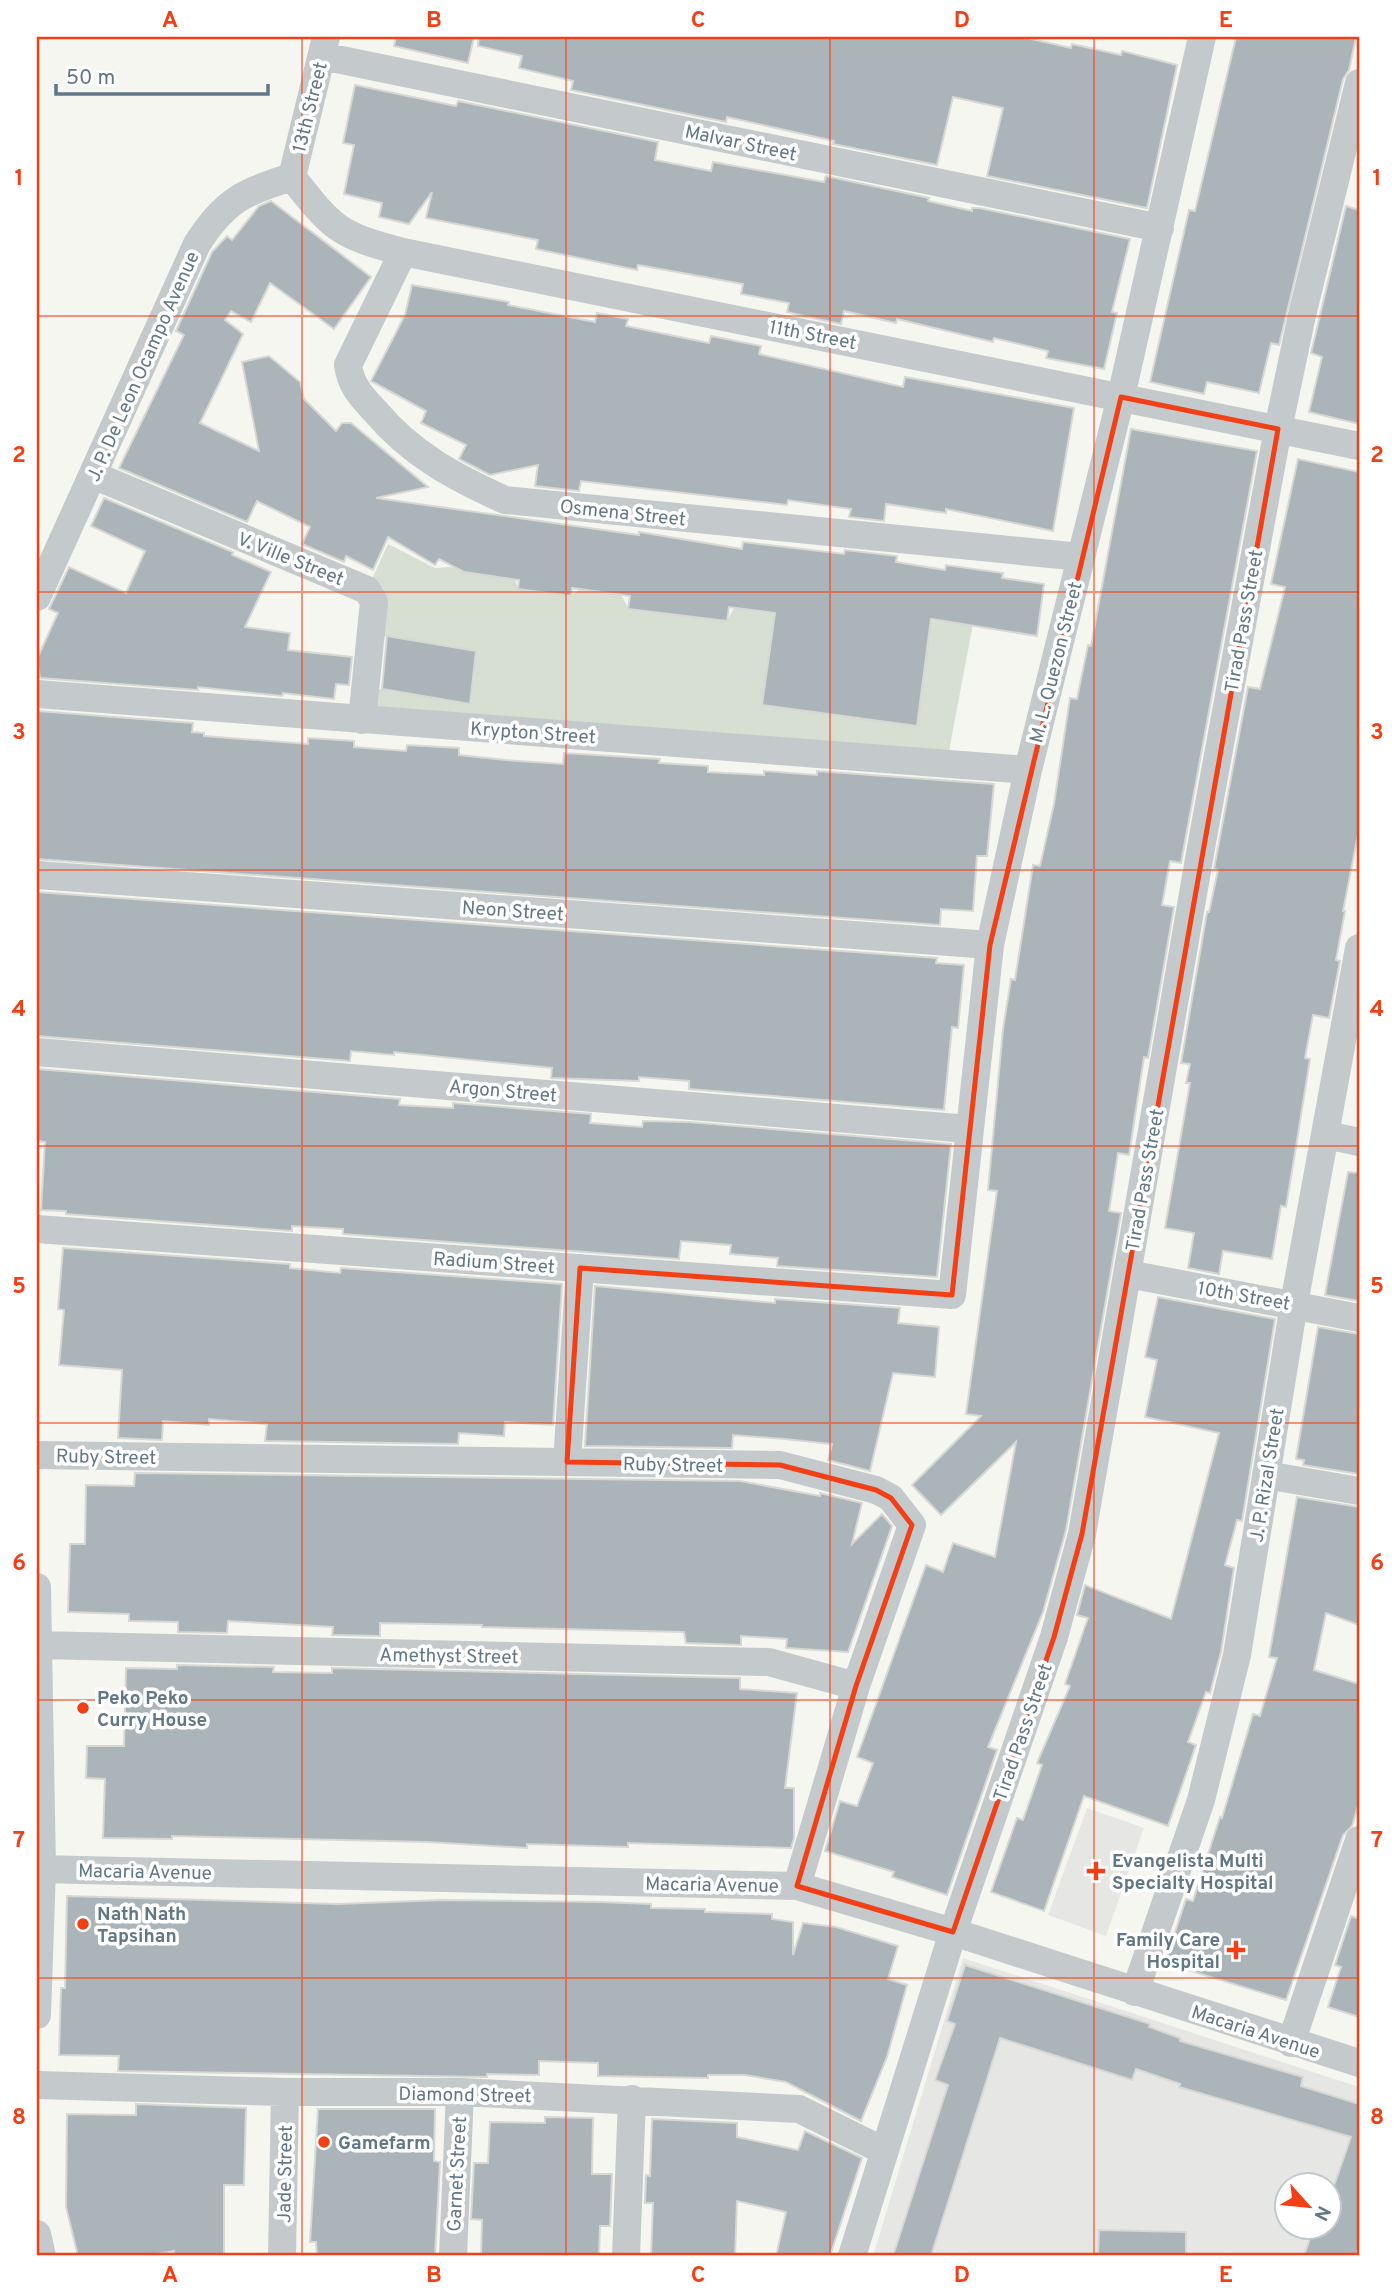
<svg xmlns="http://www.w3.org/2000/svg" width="1396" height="2293" font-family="Overpass,sans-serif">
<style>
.built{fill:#e6e7e5;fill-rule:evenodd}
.green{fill:#d7ded2}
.building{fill:#abb4b9;stroke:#d7d7d4;stroke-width:2}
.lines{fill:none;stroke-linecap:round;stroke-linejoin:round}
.minor{stroke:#c4c9cb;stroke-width:28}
.marked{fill:none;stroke:#f23f15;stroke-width:5;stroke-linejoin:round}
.grid{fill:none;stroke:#f23f15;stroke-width:2;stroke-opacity:0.55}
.poi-dot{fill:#f23f15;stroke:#fff;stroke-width:2.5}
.labels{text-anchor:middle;stroke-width:7;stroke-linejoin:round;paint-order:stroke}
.street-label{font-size:19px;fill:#627785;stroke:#fff}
.poi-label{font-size:19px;font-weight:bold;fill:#627785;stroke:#fff;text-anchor:start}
.neatline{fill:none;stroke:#f23f15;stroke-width:2.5}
.grid-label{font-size:23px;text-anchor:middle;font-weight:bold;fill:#f23f15}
</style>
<rect width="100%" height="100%" fill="#f6f6f1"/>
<path class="built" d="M1087 1808 1144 1828 1106 1936 1048 1915Z
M963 1958 1359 2087V2256H873ZM1288 2184H1330V2226H1288Z"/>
<path class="green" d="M388 544 435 568 450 567 515 579 518 589 571 596 580 589 621 595 629 609 727 621 734 608 779 614 794 610 973 624 949 751 362 720 368 688 419 693 471 705 476 651 382 636 367 590Z"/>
<path class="building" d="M396 37H474L468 63 394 46Z
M479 37H1023L1071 48 1072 44 1121 55 1122 51 1177 65 1147 208 987 176 1003 108 953 97 937 165 833 144 834 141 727 117 726 122 571 90 573 81 519 68 522 56 478 46Z
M1236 37H1356L1349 70 1343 79 1279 345 1271 343 1259 393 1207 382 1204 394 1150 382 1189 210 1195 211Z
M355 85 456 106 458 101 658 142 655 160 711 171 713 162 824 182 826 176 929 198 928 201 972 211V208H979L1130 239 1112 312 1117 313 1104 369 1046 358 1048 351 994 338 993 342 897 319 896 323 844 311 841 324 817 319 787 312 789 303 741 294 743 284 638 265 637 270 536 249 538 240 426 218 432 192 409 224 379 217 382 203 344 194 354 145 343 143Z
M271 201 371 277 334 329 270 283 251 322 231 311 225 320 243 334 200 423 259 451 242 362 269 356 300 382 304 399 336 431 342 423H351L428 487 376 498 639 535V532L742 549 743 542 844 554 845 550 897 556 896 562 945 570 946 565 1003 573 1002 578 1044 584 1037 636 931 619 917 726 762 705 775 613 729 607 727 621 628 609 630 596 572 588 571 596 518 589 519 580 464 572 439 559 435 565 388 537 373 570 346 556 344 562 302 544 310 527 257 501 247 522 119 468 184 335 176 331 212 252 227 236 232 240 259 206Z
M1346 206 1359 210V424L1309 412 1322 357 1311 353Z
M412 285 509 302 508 305 595 322 597 313 628 319 626 326 709 343 711 336 761 346 759 354 903 387 905 377 1074 408 1053 531 946 509V513L886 504 884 521 849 517 851 509 788 500 787 505 581 481 579 491 535 486 538 465 490 475 459 459 466 445 421 423 426 411 371 381 405 315Z
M1131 429 1257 451 1181 863 1170 861 1162 905 1174 907 1148 1058 1144 1057 1129 1155 1118 1153 1109 1211 1121 1213 1066 1530 1043 1612 988 1747 997 1750 947 1895 892 1877 894 1872 825 1851 840 1801 857 1806 873 1763 857 1757 926 1565 943 1572 953 1543 995 1557 1016 1442 941 1515 912 1485 981 1416 966 1414 997 1191 988 1190 1003 1029 1011 979 1015 980 1033 865 1040 866 1054 804 1070 698 1077 699 1088 645 1091 646Z
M1298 459 1359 472V829L1343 911H1345L1336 960 1340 961 1329 1018 1313 1015 1305 1058 1310 1059 1294 1159 1286 1207 1281 1206 1272 1259 1223 1251 1219 1274 1188 1268 1194 1233 1165 1228 1190 1083H1186L1190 1064 1181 1063 1207 912H1209L1218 870 1214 869 1248 687 1260 689 1285 587 1271 584Z
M104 498 233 552 232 555 271 572 245 627 290 633 288 650 352 657 349 685 336 684 334 699 283 693 282 696 198 687V690L40 678 37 659 58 613 49 609 69 567 126 593 145 551 91 526Z
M387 636 476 651 470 704 382 689Z
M37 711 193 723 192 732 204 733V736L308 744V738L354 741V747L406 751 407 745 459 748V755L506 760 563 764 564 753 660 759 659 763 708 766V772L764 775V771L817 775V771L994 784 987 856H977L973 911 941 909 940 925 37 859Z
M37 892 937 958 936 963 964 965 958 1028 952 1027 944 1110 689 1089V1081L639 1077V1081L551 1078 552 1068 394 1052V1055L351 1051 350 1061 37 1036Z
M37 1069 400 1099 399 1105 453 1108V1103L591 1114 590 1123 642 1127 643 1121 688 1122 951 1144 937 1277 777 1266 778 1258 730 1254 731 1245 681 1241 679 1259 343 1234V1229L292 1226V1231L66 1214V1211L41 1210 45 1142 37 1141Z
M1348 1172 1359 1173V1301L1325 1295Z
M63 1248 290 1264V1268L340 1273 341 1268 562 1284 553 1425 505 1422 504 1436 459 1433 458 1444 265 1441 267 1424 209 1419V1425L163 1421 162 1440 118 1438 122 1370 59 1365 64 1310 58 1309Z
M595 1286 775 1303V1299L900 1308 898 1323 939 1327 935 1377 893 1373 870 1471 828 1460 832 1444 785 1439 733 1435 732 1448 585 1446Z
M1158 1297 1275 1319 1242 1521 1237 1520 1225 1565 1234 1568 1221 1652 1210 1693 1206 1692 1188 1742 1196 1745 1168 1826 1084 1796 1044 1911 991 1892 1017 1818 1023 1820 1042 1765 1037 1763 1070 1686 1065 1684 1088 1618 1077 1615 1085 1585 1171 1619 1219 1433 1145 1417 1157 1360 1145 1357Z
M1318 1327 1359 1334V1474L1303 1465 1304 1460 1296 1459Z
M135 1473 740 1481 820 1496V1493L862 1503 852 1544 882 1514 892 1526 848 1652 786 1648 787 1639 741 1636V1645L686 1643 684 1632 482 1627V1625L380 1623V1636L332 1635 333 1627 228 1621 227 1633 178 1632V1622L129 1621V1614L68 1612 70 1544H85L86 1485 134 1486Z
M1297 1497 1359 1507V1625L1326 1613 1314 1670 1359 1684V1802L1352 1826 1343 1835 1286 2000 1165 1963 1186 1899 1193 1901 1220 1817 1222 1818 1253 1714 1260 1716 1277 1658 1269 1657Z
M177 1665 274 1667 273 1672 332 1673V1668L740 1678V1689L797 1693 785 1788H794V1838L791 1848 628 1843V1847L527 1844V1848L428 1842 172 1836V1839L103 1838 105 1779 86 1778 87 1746H124L126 1668 177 1669Z
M67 1896 338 1904 442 1900 601 1902 651 1904V1908L705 1909V1912L772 1914V1919L793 1922V1955L803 1923 836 1927 898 1946 888 1979 907 1985 887 2057 861 2121 786 2082 745 2075H708V2078L598 2076V2063L539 2061V2075L487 2074V2077L118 2071 119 2056 59 2055 61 1988H65Z
M1351 1916 1359 1919V2017L1328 2007 1341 1967 1335 1965Z
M965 1965 1150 2024 1149 2027 1180 2038V2041L1303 2077 1301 2086 1359 2104V2245L1356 2256H1304L1314 2227H1329V2200L1351 2137 1179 2087 1180 2084 1136 2069 1132 2080 1000 2038 931 2256H893L948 2085 935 2080 955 2024 947 2021Z
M136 2104 246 2108 244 2185H224V2256H175L174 2251 147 2256H78L66 2207 67 2114 136 2115Z
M318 2109H435L434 2161 440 2162 435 2256H317L316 2242H310Z
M545 2117 593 2118 592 2174H612L610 2226H600L599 2256H481L482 2220 471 2219 474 2163H488L490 2122 545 2123Z
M652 2119 737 2123V2137L798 2150 805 2131 862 2158 830 2256H776L786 2212 737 2201 735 2256H651L653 2203H645L646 2175 650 2176Z
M1099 2230 1186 2232V2256H1098Z"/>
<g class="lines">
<path class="minor" d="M322 56 1160 228
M292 177C333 229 338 235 403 252L1359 446
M292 177 326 37
M403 252 348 365C351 386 361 396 375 411 411 454 454 477 505 500L1081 557
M93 475 367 590 374 602 362 720
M37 597 197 244C224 201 245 191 292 177
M37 694 1028 770
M37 875 990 945
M37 1052 969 1129
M1326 1135 1359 1142
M37 1229 952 1295 990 945 1028 770 1121 397 1202 37
M1128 1274 1359 1318
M37 1455 780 1465 876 1490 891 1498 912 1525 856 1686 797 1886
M567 1462 580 1268
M1266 1475 1359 1491
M37 1587 42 1869 37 2015
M38 1645 769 1662 856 1686
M37 1869 797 1886 953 1932 1359 2063
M1135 1992 1201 1800 1237 1655 1294 1304 1359 948
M1291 2043 1359 1840
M37 2085 285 2092H460L799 2109 884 2151
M37 2234 42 2256
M282 2256 285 2092
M453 2256 460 2092
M626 2256 632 2099
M852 2256 953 1932 1054 1637 1082 1534 1202 842 1278 429 1302 315 1359 83"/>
</g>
<path class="marked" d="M1121 397 1278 429 1082 1534 1054 1637 953 1932 797 1886 856 1686 912 1525 891 1498 876 1490 780 1465 567 1462 580 1268 952 1295 990 945Z"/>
<path class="grid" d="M302 37V2256M566 37V2256M830 37V2256M1094 37V2256M37 316H1359M37 592H1359M37 870H1359M37 1146H1359M37 1423H1359M37 1700H1359M37 1978H1359"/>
<g class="poi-dot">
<circle cx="83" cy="1708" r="7"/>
<path d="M1092.5 1860.5h7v7h7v7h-7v7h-7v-7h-7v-7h7z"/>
<circle cx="83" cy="1924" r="7"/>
<path d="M1232.5 1939.5h7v7h7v7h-7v7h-7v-7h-7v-7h7z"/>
<circle cx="324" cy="2142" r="7"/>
</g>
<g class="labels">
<g class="street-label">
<text transform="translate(309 107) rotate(-76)" y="7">13th Street</text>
<text transform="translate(741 142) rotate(12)" y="7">Malvar Street</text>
<text transform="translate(813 334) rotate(11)" y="7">11th Street</text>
<text transform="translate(142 366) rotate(-66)" y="7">J. P. De Leon Ocampo Avenue</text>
<text transform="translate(623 512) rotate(6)" y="7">Osmena Street</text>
<text transform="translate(291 558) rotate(22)" y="7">V. Ville Street</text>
<text transform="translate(1243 621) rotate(-80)" y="7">Tirad Pass Street</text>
<text transform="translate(1055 662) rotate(-76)" y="7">M. L. Quezon Street</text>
<text transform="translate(533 732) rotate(4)" y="7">Krypton Street</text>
<text transform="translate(513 910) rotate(4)" y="7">Neon Street</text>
<text transform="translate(503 1090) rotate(5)" y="7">Argon Street</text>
<text transform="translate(1144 1180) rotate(-80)" y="7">Tirad Pass Street</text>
<text transform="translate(494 1262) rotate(4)" y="7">Radium Street</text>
<text transform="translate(1244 1295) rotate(10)" y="7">10th Street</text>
<text transform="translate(106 1456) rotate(1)" y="7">Ruby Street</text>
<text transform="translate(673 1464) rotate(1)" y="7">Ruby Street</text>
<text transform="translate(1266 1475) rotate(-81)" y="7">J. P. Rizal Street</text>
<text transform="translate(449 1655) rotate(1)" y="7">Amethyst Street</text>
<text transform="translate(1022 1732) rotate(-71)" y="7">Tirad Pass Street</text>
<text transform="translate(145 1871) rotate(1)" y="7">Macaria Avenue</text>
<text transform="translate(712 1884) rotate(1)" y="7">Macaria Avenue</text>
<text transform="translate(1256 2031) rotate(18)" y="7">Macaria Avenue</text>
<text transform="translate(465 2094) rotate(1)" y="7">Diamond Street</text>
<text transform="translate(284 2174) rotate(-89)" y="7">Jade Street</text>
<text transform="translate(456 2174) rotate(-87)" y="7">Garnet Street</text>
</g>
<g class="poi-label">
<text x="97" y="1704">Peko Peko<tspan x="97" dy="22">Curry House</tspan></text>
<text x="1112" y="1867">Evangelista Multi<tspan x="1112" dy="22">Specialty Hospital</tspan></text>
<text x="97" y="1920">Nath Nath<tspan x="97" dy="22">Tapsihan</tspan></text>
<text x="1220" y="1946" text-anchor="end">Family Care<tspan x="1220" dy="22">Hospital</tspan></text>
<text x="338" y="2149">Gamefarm</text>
</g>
</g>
<rect width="1396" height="2293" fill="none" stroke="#ffffff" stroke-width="77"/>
<g transform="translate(1308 2206) rotate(117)"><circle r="33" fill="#ffffff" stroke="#c0c9ce" stroke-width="2"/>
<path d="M0-5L12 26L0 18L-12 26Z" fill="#f23f15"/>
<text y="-10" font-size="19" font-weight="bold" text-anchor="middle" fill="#627785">N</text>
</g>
<path d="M56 84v10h212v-10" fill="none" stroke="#627785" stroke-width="3.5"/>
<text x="66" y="84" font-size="21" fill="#627785" stroke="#ffffff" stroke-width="5" paint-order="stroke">50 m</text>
<rect x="38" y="38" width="1320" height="2216" class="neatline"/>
<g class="grid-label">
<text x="170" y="27">A</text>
<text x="434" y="27">B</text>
<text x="698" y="27">C</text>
<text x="962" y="27">D</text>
<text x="1226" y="27">E</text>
<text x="19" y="185">1</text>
<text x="1377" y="185">1</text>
<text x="19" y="462">2</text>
<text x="1377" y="462">2</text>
<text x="19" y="739">3</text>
<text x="1377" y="739">3</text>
<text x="19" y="1016">4</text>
<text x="1377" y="1016">4</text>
<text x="19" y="1293">5</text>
<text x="1377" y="1293">5</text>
<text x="19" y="1570">6</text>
<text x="1377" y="1570">6</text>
<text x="19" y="1847">7</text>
<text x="1377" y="1847">7</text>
<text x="19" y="2124">8</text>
<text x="1377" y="2124">8</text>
<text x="170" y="2282">A</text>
<text x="434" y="2282">B</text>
<text x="698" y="2282">C</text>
<text x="962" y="2282">D</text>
<text x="1226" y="2282">E</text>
</g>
</svg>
